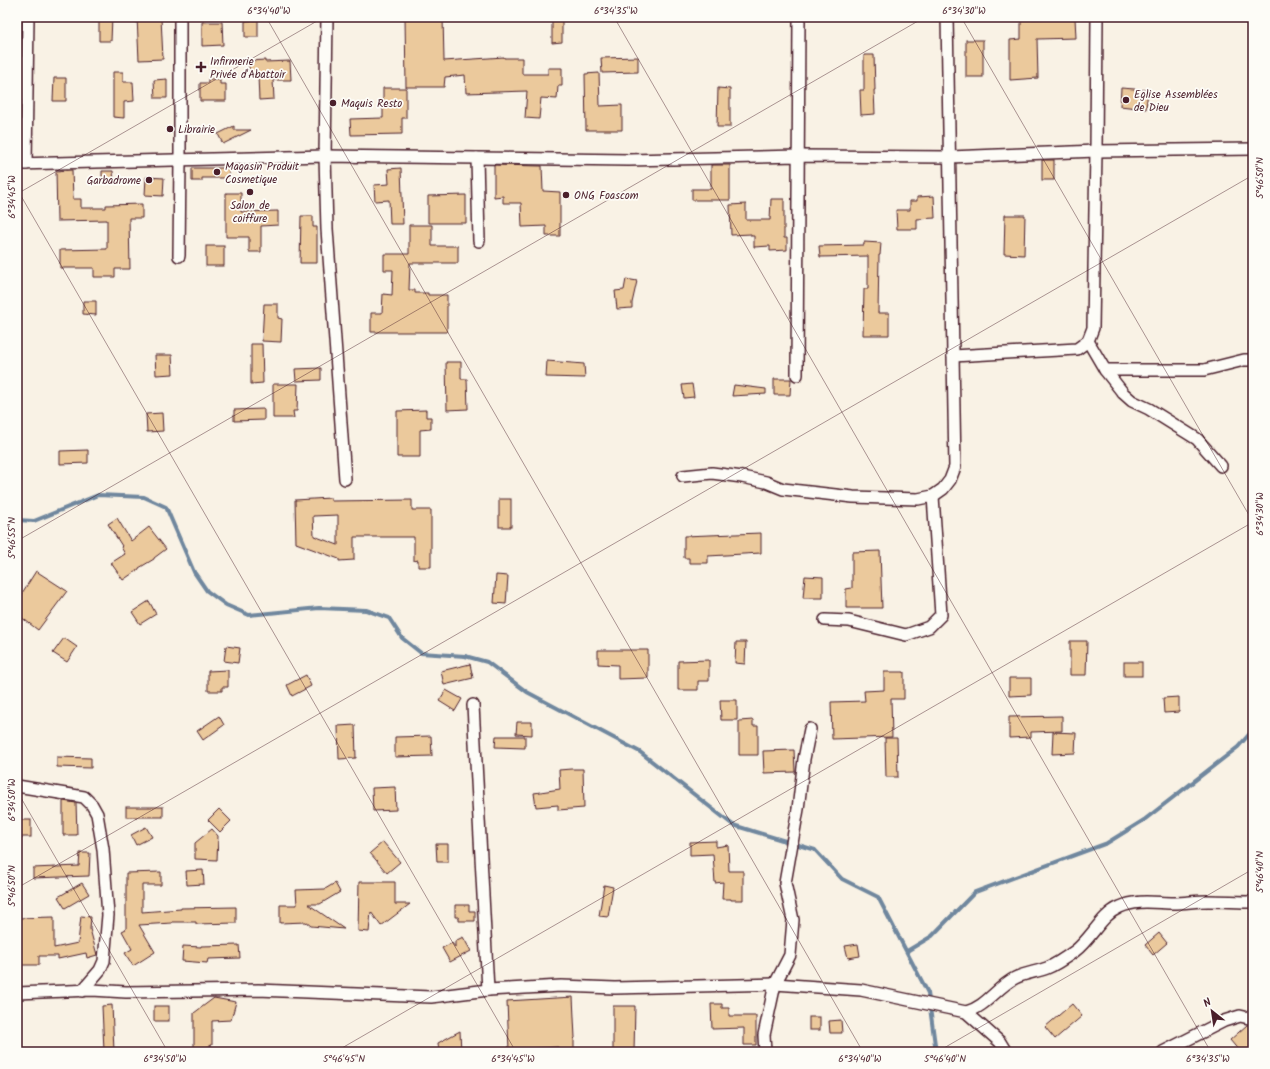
<svg xmlns="http://www.w3.org/2000/svg" width="1270" height="1069" viewBox="0 0 1270 1069" font-family="Kalam,sans-serif">
	<style>
		.lines { fill: none; stroke-linecap: round; stroke-linejoin: round }
		.stream { stroke: #6f879e; stroke-width: 4 }
		.building { fill: #ebc99c; stroke: #4a1f2b; fill-rule: evenodd }
		.minor-casing { stroke: #4a1f2b; stroke-width: 14 }
		.minor { stroke: #fdfcf7; stroke-width: 11 }
		.ticks { fill: none; stroke: #4a1f2b; stroke-width: 1; stroke-opacity: 0.45 }
		.poi-dot { fill: #4a1f2b; stroke: #fdfcf7; stroke-width: 1.5 }
		.labels { text-anchor: middle; stroke-width: 3.5; stroke-linejoin: round; paint-order: stroke }
		.poi-label { font-size: 11px; fill: #4a1f2b; stroke: #fdfcf7; text-anchor: start }
		.neatline { fill: none; stroke: #4a1f2b; stroke-width: 1.5 }
		.ticks-label { font-size: 10px; text-anchor: middle; fill: #4a1f2b }
	</style>
	<rect width="100%" height="100%" fill="#f9f2e5"/>
	<filter id="ink" filterUnits="userSpaceOnUse"><feTurbulence type="fractalNoise" baseFrequency=".025" numOctaves="2"/><feDisplacementMap in="SourceGraphic" scale="8" xChannelSelector="R" yChannelSelector="G"/><feConvolveMatrix kernelMatrix="1 2 1 2 8 2 1 2 1" color-interpolation-filters="sRGB"/></filter>
	<g filter="url(#ink)">
		<g class="lines">
			<g class="stream">
				<path d="M17,520L34,521L98,495L144,497L166,507L194,572L207,591L226,605L249,615L319,608L366,610L389,618L402,638L421,653L465,656L487,662L527,692L640,752L733,825L815,850L842,879L878,897L928,993L936,1052"/>
				<path d="M907,951L932,936L975,892L1107,843L1144,820L1238,747L1253,730"/>
			</g>
		</g>
		<g class="building">
			<path d="M99,17H112L111,41H99Z"/>
			<path d="M137,17L161,18L163,59L139,60Z"/>
			<path d="M405,17H443L444,61L504,57V58H522V74H548V68H562V86H558L557,99L541,98L539,119L525,118L527,91L466,93L465,75L445,77L444,87H406Z"/>
			<path d="M1075,18L1076,38L1037,39L1038,78L1010,80V40L1021,39V19Z"/>
			<path d="M552,19H562V42L552,43Z"/>
			<path d="M258,20V37H245V21Z"/>
			<path d="M202,22H222L223,45L202,46Z"/>
			<rect x="966" y="40" width="17" height="37"/>
			<path d="M864,55H874L875,90H874L875,114L861,115L860,90H864Z"/>
			<path d="M638,57V72L602,73L601,58Z"/>
			<path d="M265,60V62L290,61L291,80H273L274,99L259,100L258,76H249V61Z"/>
			<path d="M113,72H123V82H133L134,101L124,102V118L113,117Z"/>
			<path d="M599,73L600,106L622,105V130H586L585,74Z"/>
			<path d="M54,78H66V101H53Z"/>
			<path d="M167,79V98H155L154,80Z"/>
			<path d="M208,79H220V84H226V101H200V83H208Z"/>
			<path d="M383,88H406V118H402V134L351,135L350,119L383,118Z"/>
			<path d="M718,88L730,89V127H717Z"/>
			<path d="M1121,88L1148,90L1146,109L1120,106Z"/>
			<path d="M234,126V130H251L223,144L218,134Z"/>
			<rect x="1042" y="160" width="12" height="20"/>
			<path d="M494,165L542,166L543,191L560,192V236H546V226L522,227L521,203H503V196L494,197Z"/>
			<path d="M711,165H730V200H692V189H711Z"/>
			<path d="M192,168H229V178H202V181H192Z"/>
			<path d="M401,168L403,224H390L389,200L375,201L374,185L389,184L388,169Z"/>
			<path d="M72,170L73,199H81V208H106V205L142,204V218H129L130,269H115V277H94V268H60V250L107,249V220L57,221L56,171Z"/>
			<path d="M102,171H113L114,183H102Z"/>
			<path d="M146,177L164,178L163,196L145,195Z"/>
			<path d="M226,193H241V212L278,211V225L261,226V252H249V237H226Z"/>
			<path d="M466,195V223H428V196Z"/>
			<path d="M934,196L935,218L917,219V229H897L896,210H910V201H917V197Z"/>
			<path d="M771,199H784V238H787V250L770,251V246L754,247V236H751V234L731,235L730,205L746,204V220H770Z"/>
			<path d="M1005,215H1025L1024,255L1004,254Z"/>
			<path d="M301,216H313V227H317V263H300Z"/>
			<path d="M409,225H432V246H458V263H410L409,290H415V293H428V295H447V332H371V313H382L383,294L392,295L393,270H384V254H409Z"/>
			<path d="M864,242L881,243L880,255H879L878,313H889V335H863L864,289H868V256L820,257L819,246L864,245Z"/>
			<rect x="206" y="246" width="18" height="20"/>
			<path d="M626,279L637,281L632,303V308L617,309L615,291L624,290Z"/>
			<path d="M83,301H96V315L83,314Z"/>
			<path d="M264,304H278V318L282,319L281,342L262,341Z"/>
			<path d="M251,344H262L263,383L251,384Z"/>
			<path d="M155,355H172L173,374L156,375Z"/>
			<path d="M547,361L584,364L585,378L546,377Z"/>
			<path d="M446,362H461V379H467L468,409L447,410Z"/>
			<path d="M321,368V380L296,381L295,369Z"/>
			<path d="M774,379H791L790,395H774Z"/>
			<path d="M273,384H298L297,411H293L294,418H273Z"/>
			<path d="M692,384L694,397L684,398L682,385Z"/>
			<path d="M734,385L766,389V394L732,396Z"/>
			<path d="M264,409V420L234,421V410Z"/>
			<path d="M426,410V417H431V429L420,430V457H397V411Z"/>
			<path d="M162,413L163,431L147,432L146,414Z"/>
			<path d="M88,450V463L60,464V451Z"/>
			<path d="M331,498V501L412,500V510H431V567H418V560L414,561V537H354V560L339,561V559L296,543L295,500ZM338,515V545L314,536L313,516Z"/>
			<rect x="499" y="499" width="12" height="28"/>
			<path d="M117,518L131,541L149,527L166,549L154,558V559L139,568V569L123,580L111,563L125,554L121,547L122,546L108,524Z"/>
			<path d="M761,533V553L708,556V563H689V558H684V536Z"/>
			<path d="M880,551L882,608H846V589L852,588V552Z"/>
			<path d="M36,571L67,591L38,630L17,614V601Z"/>
			<path d="M496,575L508,576L506,604L494,603Z"/>
			<path d="M805,576L823,577V598H803Z"/>
			<path d="M149,601L156,614L140,624L132,612Z"/>
			<path d="M64,638L77,647L67,662L53,653Z"/>
			<path d="M1070,641H1087L1086,675H1070Z"/>
			<path d="M736,642H746L745,664L735,663Z"/>
			<path d="M226,646L240,648L238,663L224,661Z"/>
			<path d="M598,650H648V678L618,679V665L598,664Z"/>
			<path d="M709,660V681H698V690H678V661Z"/>
			<rect x="1124" y="662" width="18" height="14"/>
			<path d="M470,664L473,678L444,685L441,671Z"/>
			<path d="M228,670V687H222V691H208V671Z"/>
			<path d="M884,672H904V699H891L892,737L832,739L831,702L865,701L864,691L884,690Z"/>
			<path d="M306,675L311,686L292,696L287,685Z"/>
			<path d="M1009,678H1031V695L1009,696Z"/>
			<path d="M446,690L462,699L455,711L439,701Z"/>
			<path d="M1179,697V712L1164,713L1163,698Z"/>
			<path d="M720,700H737V720H721Z"/>
			<path d="M219,716L224,725L203,740L197,731Z"/>
			<path d="M1062,716V731L1031,732V737L1009,738V717Z"/>
			<path d="M753,720V726H758V755H739V721Z"/>
			<path d="M517,722H532V735L516,734Z"/>
			<path d="M355,725L356,758L339,759L338,726Z"/>
			<path d="M1053,732L1076,733L1075,753L1052,754Z"/>
			<path d="M431,736L432,756L395,757V737Z"/>
			<path d="M496,736H525V748L495,747Z"/>
			<path d="M885,738H897L898,777H886Z"/>
			<path d="M794,750L795,772L764,773L763,751Z"/>
			<path d="M57,757L91,758V768L57,767Z"/>
			<path d="M571,769H583L584,808L558,810V805L536,807L534,793L560,789L559,770Z"/>
			<path d="M395,787L396,810L373,811L372,788Z"/>
			<path d="M63,801L76,803L77,835H63Z"/>
			<rect x="126" y="807" width="37" height="10"/>
			<path d="M219,809L231,821L220,832L208,820Z"/>
			<rect x="17" y="820" width="14" height="17"/>
			<path d="M146,827L152,837L136,845L131,835Z"/>
			<path d="M212,829L218,836L217,860L195,859V843Z"/>
			<path d="M716,841V847L728,845L729,871H743V900H731V899H722L723,882L715,883L713,854L690,855V842Z"/>
			<path d="M383,842L400,862L387,873L370,853Z"/>
			<path d="M436,844H448V862H437Z"/>
			<path d="M80,853H90L89,876L33,878V868L79,866Z"/>
			<path d="M203,870L204,884L187,885L186,871Z"/>
			<path d="M161,872V885H142V912L181,909V908L236,907V923L196,924V922H172V923L139,925L155,952L133,966L125,953L132,949L122,931L126,929V873Z"/>
			<path d="M359,882H395V904H410L381,926L371,912L369,932L358,931Z"/>
			<path d="M82,883L89,894L65,908L58,897Z"/>
			<path d="M335,883L340,892L320,904H308L344,929L311,926L306,922L280,923V905H297L296,890L325,889Z"/>
			<path d="M604,885L613,887L608,917L599,916Z"/>
			<path d="M455,905H469V911H475V921H459V917H455Z"/>
			<path d="M81,916L91,917L90,929L97,955L87,958L86,953L58,959V956H39V965H18L17,918L54,917V948L78,943Z"/>
			<path d="M1159,933L1167,943L1153,955L1145,945Z"/>
			<path d="M463,937L471,951L450,962L442,948L452,943L455,947V941Z"/>
			<path d="M858,944L860,956L848,958L845,946Z"/>
			<path d="M239,945L240,958L208,959L207,963L182,961L183,946L201,947V946Z"/>
			<path d="M573,997L575,1038L574,1039V1052H558V1047L509,1050L507,1001Z"/>
			<path d="M214,998L236,1002L231,1020L212,1021V1045L196,1052H194V1013Z"/>
			<path d="M711,1004H722V1008H729V1016H756V1045H744V1028L712,1029Z"/>
			<path d="M1072,1004L1082,1016L1055,1039L1045,1027Z"/>
			<path d="M112,1005L114,1051H104L102,1006Z"/>
			<rect x="154" y="1006" width="15" height="15"/>
			<path d="M613,1006H635L634,1052H613Z"/>
			<rect x="809" y="1017" width="11" height="13"/>
			<path d="M841,1020L842,1033H830L829,1021Z"/>
			<path d="M1247,1025H1249L1253,1029V1052H1240L1230,1040Z"/>
			<path d="M460,1031L461,1052H439L438,1043Z"/>
		</g>
		<g class="lines">
			<defs>
				<g id="minor">
					<path d="M327,17L325,156L327,229L345,479"/>
					<path d="M477,158L479,241"/>
					<path d="M17,164L325,156L629,160L797,156L950,157L1096,151L1253,149"/>
					<path d="M26,164L28,17"/>
					<path d="M179,256L180,160V17"/>
					<path d="M1088,341L1105,370L1123,393L1132,401L1149,409L1197,439L1221,466"/>
					<path d="M953,356L1077,349L1088,341L1093,328L1096,151L1097,17"/>
					<path d="M1105,370H1204L1244,360H1253"/>
					<path d="M797,375L799,17"/>
					<path d="M683,476L712,473L742,477L766,482L783,489L853,497L918,499L933,496L943,489L950,480L955,467L947,17"/>
					<path d="M825,620L849,621L906,635L929,627L941,615L933,496"/>
					<path d="M473,705L488,990"/>
					<path d="M17,786L84,797L92,805L97,814L103,849L108,915L104,961L100,970L82,991"/>
					<path d="M17,993L92,990L126,992L258,990L431,997L488,990L561,986L615,988L775,984L861,990L966,1012L1000,1042L1006,1052"/>
					<path d="M966,1012C986,1007 997,987 1015,978C1025,973 1036,972 1047,968C1055,965 1068,956 1075,951C1092,938 1101,915 1120,907C1137,899 1156,903 1174,903C1185,903 1196,901 1208,901C1223,901 1238,902 1253,902"/>
					<path d="M765,1052L764,1035L775,984L790,955L793,920L785,883L798,809L804,759L810,729"/>
					<path d="M1163,1052L1224,1021L1240,1016L1253,1019"/>
				</g>
			</defs>
			<use href="#minor" class="minor-casing"/>
			<use href="#minor" class="minor"/>
		</g>
	</g>
	<path class="ticks" d="M266,17L863,1052M614,17L1211,1052M961,17L1253,522M17,189L516,1052M17,194L324,17M17,541L925,17M17,791L168,1052M17,888L1253,175M335,1052L1253,522M937,1052L1253,869"/>
	<g class="poi-dot">
		<path d="M199 61h4v4h4v4h-4v4h-4v-4h-4v-4h4z"/>
		<circle cx="1126" cy="100" r="4"/>
		<circle cx="333" cy="103" r="4"/>
		<circle cx="170" cy="129" r="4"/>
		<circle cx="217" cy="172" r="4"/>
		<circle cx="149" cy="180" r="4"/>
		<circle cx="250" cy="192" r="4"/>
		<circle cx="566" cy="195" r="4"/>
	</g>
	<g class="labels">
		<g class="poi-label">
			<text x="210" y="65">Infirmerie<tspan x="210" dy="13">Privée d'Abattoir</tspan></text>
			<text x="1134" y="98">Eglise Assemblées<tspan x="1134" dy="13">de Dieu</tspan></text>
			<text x="341" y="107">Maquis Resto</text>
			<text x="178" y="133">Librairie</text>
			<text x="225" y="170">Magasin Produit<tspan x="225" dy="13">Cosmetique</tspan></text>
			<text x="141" y="184" text-anchor="end">Garbadrome</text>
			<text x="574" y="199">ONG Foascom</text>
			<text x="250" y="209" text-anchor="middle">Salon de<tspan x="250" dy="13">coiffure</tspan></text>
		</g>
	</g>
	<rect width="1270" height="1069" fill="none" stroke="#fdfcf7" stroke-width="44"/>
	<g transform="translate(1212 1011) rotate(330)" stroke="#fdfcf7" stroke-width="3" paint-order="stroke">
	<path d="M0-3L7 15L0 10L-7 15Z" fill="#4a1f2b"/>
	<text y="-6" font-size="11" font-weight="bold" text-anchor="middle" fill="#4a1f2b">N</text>
	</g>
	<rect x="22" y="22" width="1226" height="1025" class="neatline"/>
	<g class="ticks-label">
		<text x="269" y="14">6°34'40"W</text>
		<text x="616" y="14">6°34'35"W</text>
		<text x="964" y="14">6°34'30"W</text>
		<text transform="translate(1259 178) rotate(-90)" y="4">5°46'50"N</text>
		<text transform="translate(11 197) rotate(-90)" y="4">6°34'45"W</text>
		<text transform="translate(1259 514) rotate(-90)" y="4">6°34'30"W</text>
		<text transform="translate(11 538) rotate(-90)" y="4">5°46'55"N</text>
		<text transform="translate(11 800) rotate(-90)" y="4">6°34'50"W</text>
		<text transform="translate(1259 872) rotate(-90)" y="4">5°46'40"N</text>
		<text transform="translate(11 886) rotate(-90)" y="4">5°46'50"N</text>
		<text x="165" y="1062">6°34'50"W</text>
		<text x="344" y="1062">5°46'45"N</text>
		<text x="513" y="1062">6°34'45"W</text>
		<text x="860" y="1062">6°34'40"W</text>
		<text x="945" y="1062">5°46'40"N</text>
		<text x="1208" y="1062">6°34'35"W</text>
	</g>
</svg>
